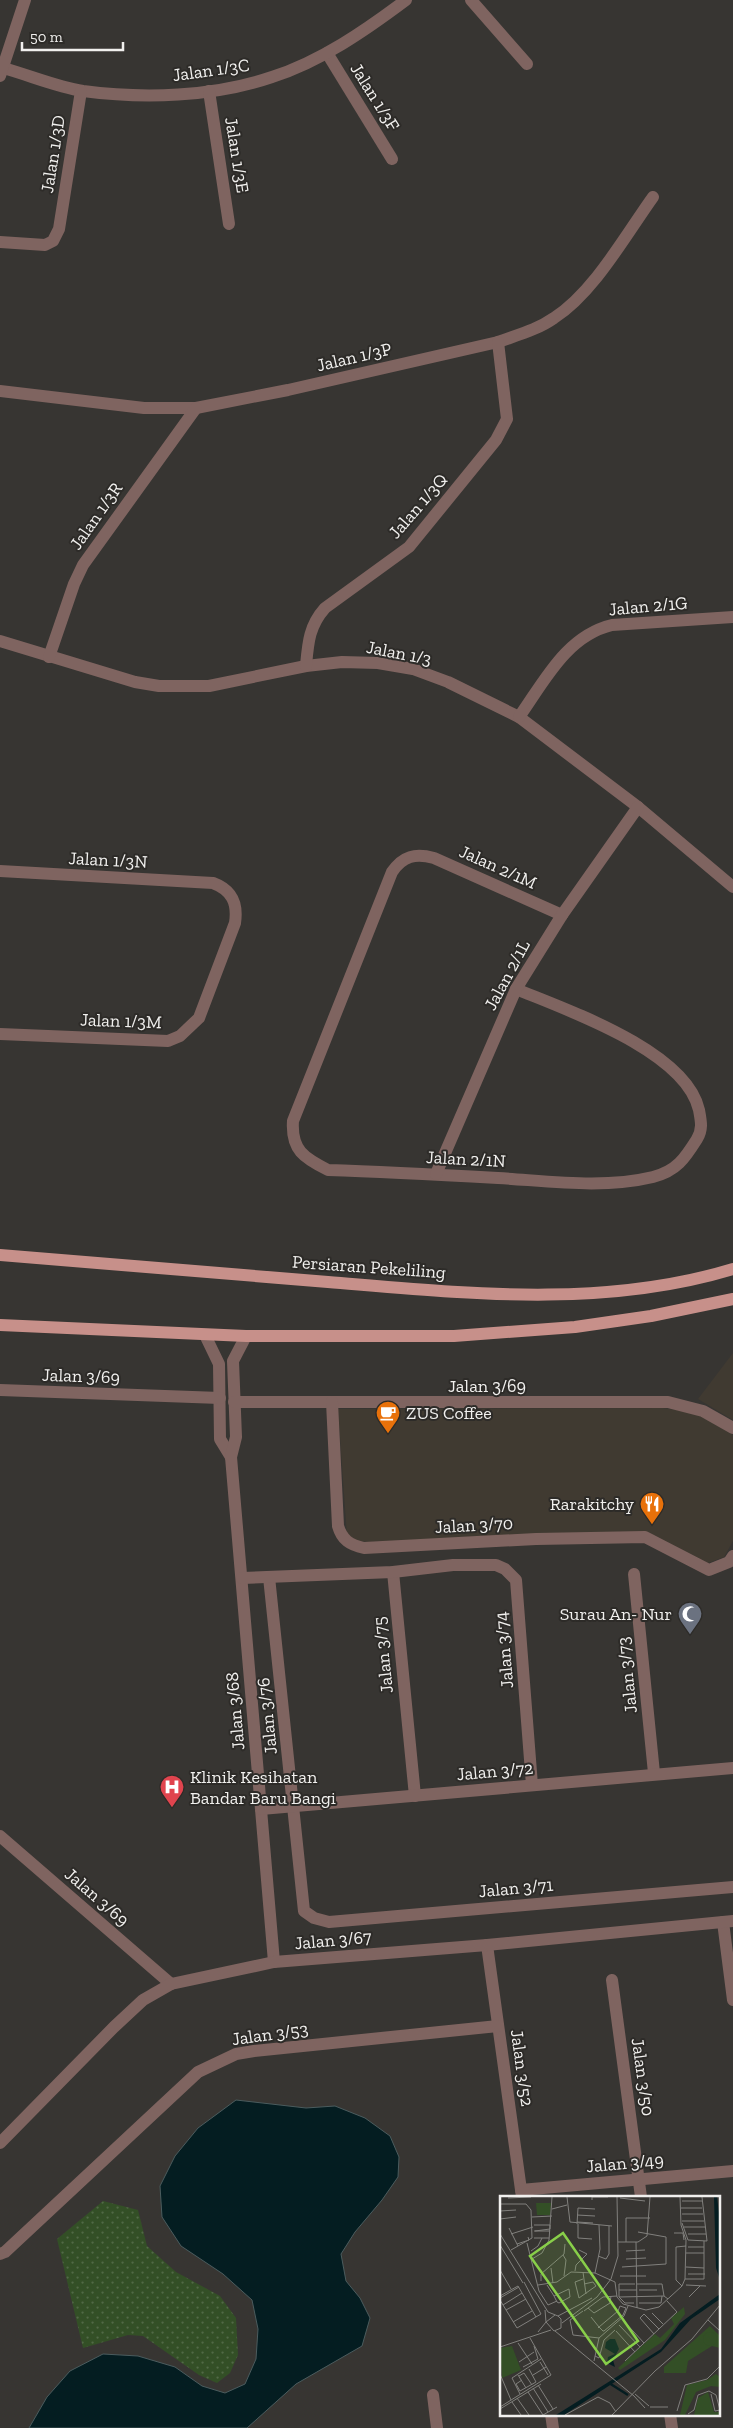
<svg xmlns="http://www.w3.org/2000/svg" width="733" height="2428" viewBox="0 0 733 2428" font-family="'Zilla Slab',serif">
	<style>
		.built { fill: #403a31 }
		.green { fill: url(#green-dots) }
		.water { fill: #041d21; stroke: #4b5c5e }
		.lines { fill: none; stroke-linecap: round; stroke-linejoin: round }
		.minor { stroke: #7f6460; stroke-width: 12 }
		.major { stroke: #c7908a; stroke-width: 12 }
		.labels { text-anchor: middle; stroke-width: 4; stroke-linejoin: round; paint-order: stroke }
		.street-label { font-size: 18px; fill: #f1f0ee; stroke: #2d2b28 }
		.poi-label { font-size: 18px; fill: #f1f0ee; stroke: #2d2b28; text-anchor: start }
		.inset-river { fill: none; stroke: #041d21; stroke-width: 2.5 }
		.inset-road { fill: none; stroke: #81807d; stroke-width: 1 }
		.view { fill: #88cf49; fill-opacity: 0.15; stroke: #88cf49; stroke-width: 2.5 }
		.inset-edge { fill: none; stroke: #f1f0ee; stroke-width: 2.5 }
	</style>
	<defs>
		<pattern id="green-dots" width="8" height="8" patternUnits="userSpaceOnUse" patternTransform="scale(1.25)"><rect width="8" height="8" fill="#334f26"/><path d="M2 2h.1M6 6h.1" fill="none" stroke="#516946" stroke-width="1.8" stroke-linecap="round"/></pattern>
	</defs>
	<rect width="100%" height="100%" fill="#373532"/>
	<g class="built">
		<path d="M733,1353V1420L698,1399Z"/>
		<path d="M663,1408L686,1411L703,1417L733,1435V1541L724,1557L708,1563L648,1532L368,1542L353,1540L347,1536L338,1409Z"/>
	</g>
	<path class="green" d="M103,2201L138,2210L147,2246L176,2272L220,2296L236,2318L238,2355L230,2373L217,2383L199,2375L143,2336L128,2335L83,2348L57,2239Z"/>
	<path class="water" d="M236,2100L306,2108L335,2106L365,2118L390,2136L399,2157L398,2177L382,2200L355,2232L341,2254L346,2281L360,2298L370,2318L362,2346L296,2384L247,2428H29L47,2397L70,2371L103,2354L138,2356L175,2367L202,2386L225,2393L245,2384L256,2359L258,2329L252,2300L223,2274L181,2246L162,2217L160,2186L175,2156L198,2128Z"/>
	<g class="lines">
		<g class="minor">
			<path d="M471,0L527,64"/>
			<path d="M327,53L392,159"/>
			<path d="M3,68C29,75 57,87 83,91C144,99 213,97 272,77C320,62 366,30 406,0"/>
			<path d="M0,76L25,0"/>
			<path d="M209,91L229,224"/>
			<path d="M0,242L45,245L53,241L59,229L81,91"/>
			<path d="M0,391L144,408H196L288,390L498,342C517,335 537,330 554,318C594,292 625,236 653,197"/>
			<path d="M0,641L135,682L159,686H209L306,666L342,662L378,663L413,669L448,682L519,717L638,807L733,887"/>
			<path d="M49,657L74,584L83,565L196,408"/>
			<path d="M306,666C308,643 309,626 325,608L409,547L496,440L507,419L498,342"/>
			<path d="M519,717C544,682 566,636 612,625L733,617"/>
			<path d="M0,871L213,883C232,890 238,903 235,923L199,1018L180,1036L168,1041L0,1034"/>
			<path d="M516,989C567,1010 686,1051 699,1110C701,1121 703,1129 697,1139C685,1158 677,1171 653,1177C603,1189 549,1181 498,1178C442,1175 385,1172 328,1170C304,1158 291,1150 293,1121L392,872C403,856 415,853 434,858L562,915"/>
			<path d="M436,1174L516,989L562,915L638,807"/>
			<path d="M205,1335L219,1364L220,1439L231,1457"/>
			<path d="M246,1336L233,1361L236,1437L231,1457L274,1962"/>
			<path d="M0,1390L220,1398"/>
			<path d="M234,1402H668L703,1411L733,1428"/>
			<path d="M332,1402L338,1526C342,1540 350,1545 364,1548L536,1539L645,1537L709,1570L729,1562L733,1556"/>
			<path d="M393,1572L415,1796"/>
			<path d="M634,1574L654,1773"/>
			<path d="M269,1577L304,1911L314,1918L329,1922L733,1887"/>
			<path d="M242,1578L393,1572L453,1565H496L505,1569L516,1580L532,1785"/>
			<path d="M261,1809L733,1768"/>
			<path d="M0,1836L171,1984"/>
			<path d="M723,1922L733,2000"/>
			<path d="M487,1945L522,2197"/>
			<path d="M612,1980L641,2197"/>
			<path d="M0,2143L114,2027L143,2000L171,1984L274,1962L487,1945L733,1921"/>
			<path d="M521,2190L733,2171"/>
			<path d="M0,2254L5,2252L198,2072L236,2054L254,2051L498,2026"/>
			<path d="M433,2395L437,2428"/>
			<path d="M551,2414L553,2428"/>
			<path d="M670,2414L672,2428"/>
		</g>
		<g class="major">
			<path d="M0,1255C109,1264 218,1273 328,1282C462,1293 602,1309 733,1269"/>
			<path d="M0,1325L246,1336H454L575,1327L651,1316L733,1299"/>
		</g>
	</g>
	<defs>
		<symbol id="cafe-pin" viewBox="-11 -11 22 30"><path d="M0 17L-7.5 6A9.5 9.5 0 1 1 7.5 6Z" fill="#e8710a" stroke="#2d2b28"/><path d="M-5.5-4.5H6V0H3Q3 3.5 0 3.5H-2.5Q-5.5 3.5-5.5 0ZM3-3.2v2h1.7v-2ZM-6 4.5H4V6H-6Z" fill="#fff"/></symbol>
		<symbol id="restaurant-pin" viewBox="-11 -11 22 30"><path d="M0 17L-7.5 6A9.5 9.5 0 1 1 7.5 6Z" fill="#e8710a" stroke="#2d2b28"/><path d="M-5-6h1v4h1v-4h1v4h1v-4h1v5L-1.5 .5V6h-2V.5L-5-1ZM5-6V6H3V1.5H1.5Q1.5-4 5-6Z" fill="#fff"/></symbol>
		<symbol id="mosque-pin" viewBox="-11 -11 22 30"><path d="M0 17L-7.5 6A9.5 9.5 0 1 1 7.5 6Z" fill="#6b7280" stroke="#2d2b28"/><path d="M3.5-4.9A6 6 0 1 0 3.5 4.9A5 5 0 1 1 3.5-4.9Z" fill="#fff"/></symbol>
		<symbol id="hospital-pin" viewBox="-11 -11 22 30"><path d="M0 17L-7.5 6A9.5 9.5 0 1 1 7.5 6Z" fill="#e0444e" stroke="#2d2b28"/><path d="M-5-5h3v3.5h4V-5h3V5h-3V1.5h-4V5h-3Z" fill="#fff"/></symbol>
	</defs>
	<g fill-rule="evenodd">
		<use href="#cafe-pin" x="374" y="1399" width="28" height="38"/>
		<use href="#restaurant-pin" x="638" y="1490" width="28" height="38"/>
		<use href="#mosque-pin" x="676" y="1600" width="28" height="38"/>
		<use href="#hospital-pin" x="158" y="1773" width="28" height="38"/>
	</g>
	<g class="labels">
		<g class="street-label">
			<text transform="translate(211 70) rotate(-8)" y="6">Jalan 1/3C</text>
			<text transform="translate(375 97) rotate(58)" y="6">Jalan 1/3F</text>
			<text transform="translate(53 154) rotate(-81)" y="6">Jalan 1/3D</text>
			<text transform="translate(237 155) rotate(81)" y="6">Jalan 1/3E</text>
			<text transform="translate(354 357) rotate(-13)" y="6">Jalan 1/3P</text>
			<text transform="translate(418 506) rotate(-49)" y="6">Jalan 1/3Q</text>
			<text transform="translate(96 516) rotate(-55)" y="6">Jalan 1/3R</text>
			<text transform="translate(648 606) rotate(-5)" y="6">Jalan 2/1G</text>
			<text transform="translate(399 653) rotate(11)" y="6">Jalan 1/3</text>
			<text transform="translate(108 860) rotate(3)" y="6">Jalan 1/3N</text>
			<text transform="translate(498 867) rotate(24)" y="6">Jalan 2/1M</text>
			<text transform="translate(507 975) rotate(-62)" y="6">Jalan 2/1L</text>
			<text transform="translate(121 1021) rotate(2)" y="6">Jalan 1/3M</text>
			<text transform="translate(466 1159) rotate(3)" y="6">Jalan 2/1N</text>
			<text transform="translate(369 1267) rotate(4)" y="6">Persiaran Pekeliling</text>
			<text transform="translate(81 1376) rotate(2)" y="6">Jalan 3/69</text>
			<text x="487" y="1392">Jalan 3/69</text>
			<text transform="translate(474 1525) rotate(-3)" y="6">Jalan 3/70</text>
			<text transform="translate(504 1650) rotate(-95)" y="6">Jalan 3/74</text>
			<text transform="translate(383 1655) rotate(-96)" y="6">Jalan 3/75</text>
			<text transform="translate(627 1675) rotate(-96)" y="6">Jalan 3/73</text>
			<text transform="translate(235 1711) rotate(-95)" y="6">Jalan 3/68</text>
			<text transform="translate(267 1716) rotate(-96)" y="6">Jalan 3/76</text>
			<text transform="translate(495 1771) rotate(-5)" y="6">Jalan 3/72</text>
			<text transform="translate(516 1888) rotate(-5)" y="6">Jalan 3/71</text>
			<text transform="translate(97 1897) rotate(41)" y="6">Jalan 3/69</text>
			<text transform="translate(333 1940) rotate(-5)" y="6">Jalan 3/67</text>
			<text transform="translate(270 2034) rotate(-8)" y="6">Jalan 3/53</text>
			<text transform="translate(522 2068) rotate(82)" y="6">Jalan 3/52</text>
			<text transform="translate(643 2077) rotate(82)" y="6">Jalan 3/50</text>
			<text transform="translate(625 2163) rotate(-5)" y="6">Jalan 3/49</text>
		</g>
		<g class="poi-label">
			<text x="406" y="1419">ZUS Coffee</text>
			<text x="634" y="1510" text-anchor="end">Rarakitchy</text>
			<text x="672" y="1620" text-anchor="end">Surau An- Nur</text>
			<text x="190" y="1783">Klinik Kesihatan<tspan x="190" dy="21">Bandar Baru Bangi</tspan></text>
		</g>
	</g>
	<g transform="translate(500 2196)">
		<rect width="220" height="220" fill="#373532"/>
		<path d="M210,130L220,140V152L212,150L188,165L186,177H164V171Z" fill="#334f26"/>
		<path d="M184,111L185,118L165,144L120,174L118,172L155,138L160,142L174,128L171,122ZM216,178L220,181V191L211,190L196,196L185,219H180L187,189L207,184ZM208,196L214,216H220V219H194L198,202Z" fill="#334f26"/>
		<path d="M36,7H51L50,19H37ZM203 143a7 7 0 1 1 14 0a7 7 0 1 1-14 0ZM12,150L21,174L2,182L0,152Z" fill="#334f26"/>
		<path d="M214,1H217L220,25V84L216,72ZM220,98V103L191,123L161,156L64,219H56L161,153L180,127ZM110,143H115L119,153L113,164L115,171L107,167L108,161L115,158L105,152L106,146Z" fill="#041d21"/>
		<path class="inset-river" d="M109,187L128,199"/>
		<path class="inset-road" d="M67,1L70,26L112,30M8,2L31,1M120,2L145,5M92,4V1H108M182,5H202M0,8H26L31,14L32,42L11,54M181,12H202M52,13L67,9M0,15L16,14M182,18H203M77,19L95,20M32,21L52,20M0,23L16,21M182,25H204M77,26L93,27M182,27L188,44L207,45L202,1M77,28L78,12L95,13M78,28V42L92,43M34,29H50V33L35,35M184,31H205M9,32L18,50M34,35H50M174,37H183L184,44M0,38L48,116L58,120L61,123V132L54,135L46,126L55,119M11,38L33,31M188,38H206M34,42H49M118,46H138L147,40L150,1M126,46V22H150M136,46L137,112M27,47L39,95L48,109L57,105M17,48L29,44L28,41M0,49L23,87M188,51H204M31,55L38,50L42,42M126,55L145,54M186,57H204M63,59L66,64L64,80M98,60L106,63L109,58V30M32,63L42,57L49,44L52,1M126,63L146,62M122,71L166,68V41L138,36M186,71L204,72M51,72L53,87M0,74L11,93M75,75L76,69L87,58L79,54M83,76L86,98M95,77L100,53L99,29M188,78H205M120,80H146M83,83L75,86L79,102L96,90L93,86L84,88M185,83H204V45M41,85V78L64,58L65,48M137,88H162L164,100M38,89L57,86L71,76L95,77L115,86L117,101L123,108L146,114L159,111L182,90L185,83L186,44L181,29L180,1M47,89L54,100L57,106L59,107L70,101L69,93L54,100M186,89L206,90M18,90L36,121M182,90L176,84V51L186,50M119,94H137M139,94H157M0,100L18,90M119,101L164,100L168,103M119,101V88H135M119,101L125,107H134M189,101L200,90M0,102L19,91M0,104L17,132L41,118L24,86M139,107H161L162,100M3,109L22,97M88,112L94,117L110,107L111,100M6,114L26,103M83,115L70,124L73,139L99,142M84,115L103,101L117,100M152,117L163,128M144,118L140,122L154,138M144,118L159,133M58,120L92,102M91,121L99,131L103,135H104L123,119L126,112L120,110L118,115L99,131L98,132M122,123L144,147M208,124L220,135M13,126L32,115M62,127L97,101L111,83L118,60L117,1M119,129L140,151M55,135L134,200M116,135L135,156M38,136L46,126L45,114M18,147L32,168M0,151L51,134M95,160L99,162L104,144L115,134M94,165L99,142L124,120L128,110M125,165L177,116L167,105M19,166L34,156M40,166L48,179M23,171L38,163L34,150M0,178L11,204M18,179L26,192M33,179L46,171M19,180L24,177L32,189M22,184L16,188L20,195L36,186L29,173M38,189L53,213M33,192L48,216M28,196L43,219L57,211M20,198L12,182L41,163M135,198L149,210M211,198L215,215L220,214M134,200L145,212M17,202L29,219M12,206L21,219M0,211L51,179L30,142M150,211H168M0,213L41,188M177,215L185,189L207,183L220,170M188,218L194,214L198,199L209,195L216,199L220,214M65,219L98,201L110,207L116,216M112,219L155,175L192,143L220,109"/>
		<path class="view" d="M63,37L138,145L106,168L30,60Z"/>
		<rect width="220" height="220" class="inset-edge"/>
	</g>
	<path d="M22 42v8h101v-8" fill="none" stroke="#f1f0ee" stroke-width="2.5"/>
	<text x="30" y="42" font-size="15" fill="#f1f0ee" stroke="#2d2b28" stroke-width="4" paint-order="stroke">50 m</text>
</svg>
